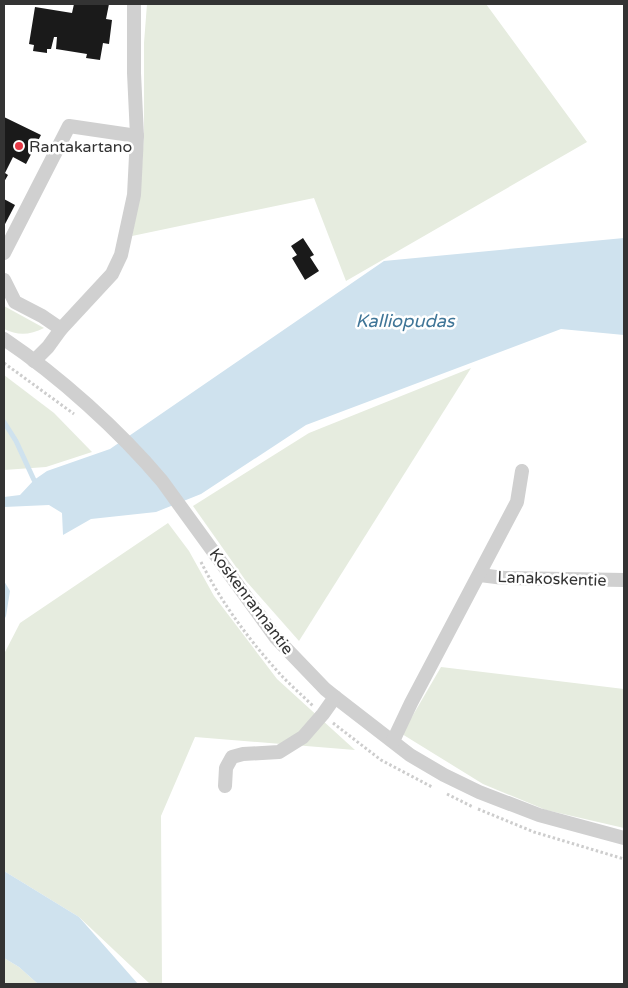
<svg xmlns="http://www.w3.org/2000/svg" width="628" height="988" viewBox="0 0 628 988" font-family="'Varela Round',sans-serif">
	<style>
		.green { fill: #e6ecdf }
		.water { fill: #cfe2ee }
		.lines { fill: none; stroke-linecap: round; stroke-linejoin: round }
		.stream { stroke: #cfe2ee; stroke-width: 5 }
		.building { fill: #1a1a1a }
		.path { stroke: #cdcdcd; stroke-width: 3; stroke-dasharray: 2.5 2.5; stroke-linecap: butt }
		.street { stroke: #d0d0d0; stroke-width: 14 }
		.poi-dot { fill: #e63946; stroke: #fff; stroke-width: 2 }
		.labels { text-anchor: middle; stroke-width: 5; stroke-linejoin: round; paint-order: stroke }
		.poi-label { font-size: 16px; fill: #333; stroke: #fff; text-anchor: start }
		.street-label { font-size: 16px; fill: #333; stroke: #fff }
		.water-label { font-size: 18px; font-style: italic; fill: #3f7597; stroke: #fff }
	</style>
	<rect width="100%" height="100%" fill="#fff"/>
	<g class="green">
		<path d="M147,4H486L587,142L346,281L314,198L132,236L140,194L144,135V43Z"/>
		<path d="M4,306L44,328C30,335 18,336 4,329Z"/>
		<path d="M471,368L299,641L246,581L193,506L309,433Z"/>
		<path d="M4,375L54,413L92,452L46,467L4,470Z"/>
		<path d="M168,523L189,551L214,596L277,679L355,750L195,737L161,816L162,984H150L79,917L4,871V654L20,623Z"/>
		<path d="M441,667L624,689V828L546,810L483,784L402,734Z"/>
		<path d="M4,958L19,967L38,984H4Z"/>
	</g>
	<g class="water">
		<path d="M624,238V335L561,329L306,425L201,494L156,512L91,519L63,535L62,513L49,505L4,507V497L20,495L34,480L47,471L110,449L384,261Z"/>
		<path d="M4,581L10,591L6,616L4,620Z"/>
		<path d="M4,871L79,917L138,984H38L19,967L4,958Z"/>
	</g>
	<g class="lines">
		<path class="stream" d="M4,422L16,441L34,480"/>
	</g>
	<g class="building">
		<path d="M74,4H109L106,19L112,20L109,44L103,43L100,60L86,58L87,54L56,49L57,37H54L51,49H47V53L33,51L34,45L29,44L35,7L72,13Z"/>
		<path d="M4,117L41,135L26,164L13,157L5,173L8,175L4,182Z"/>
		<path d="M4,199L15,205L4,226Z"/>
		<path d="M303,238L314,255L310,257L319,271L305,280L292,258L297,255L291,246Z"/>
	</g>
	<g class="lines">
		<g class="path">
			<path d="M4,363L74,414"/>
			<path d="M201,562C221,602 249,640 280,674C290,685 302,695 313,706"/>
			<path d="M333,723L381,760L432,787"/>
			<path d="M447,794L473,807"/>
			<path d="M478,809L534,832L624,859"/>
		</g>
		<g class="street">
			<path d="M4,253L69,126L137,136"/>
			<path d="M4,280L15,302L42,316L61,329"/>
			<path d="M4,339C59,376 119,430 162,481L276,638L325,689L335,697L410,755L444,775L479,792L539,815L624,838"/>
			<path d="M34,361L48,347L61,329L112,274L121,255L134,195L137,136L134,73V4"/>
			<path d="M480,575L504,578L624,580"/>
			<path d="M393,741L411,703L517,502L522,471"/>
			<path d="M225,786L226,768L232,757L243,754L279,752L303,737L323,714L335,697"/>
		</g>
	</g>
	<circle class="poi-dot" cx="19" cy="146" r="5"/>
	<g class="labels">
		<g class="poi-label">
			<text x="29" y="152">Rantakartano</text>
		</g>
		<g class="street-label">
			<text transform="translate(552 578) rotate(2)" y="6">Lanakoskentie</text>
			<text transform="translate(252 601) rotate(53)" y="6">Koskenrannantie</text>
		</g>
		<g class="water-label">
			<text x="405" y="327">Kalliopudas</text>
		</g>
	</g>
	<rect width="628" height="988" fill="none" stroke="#333333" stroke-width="10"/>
</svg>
